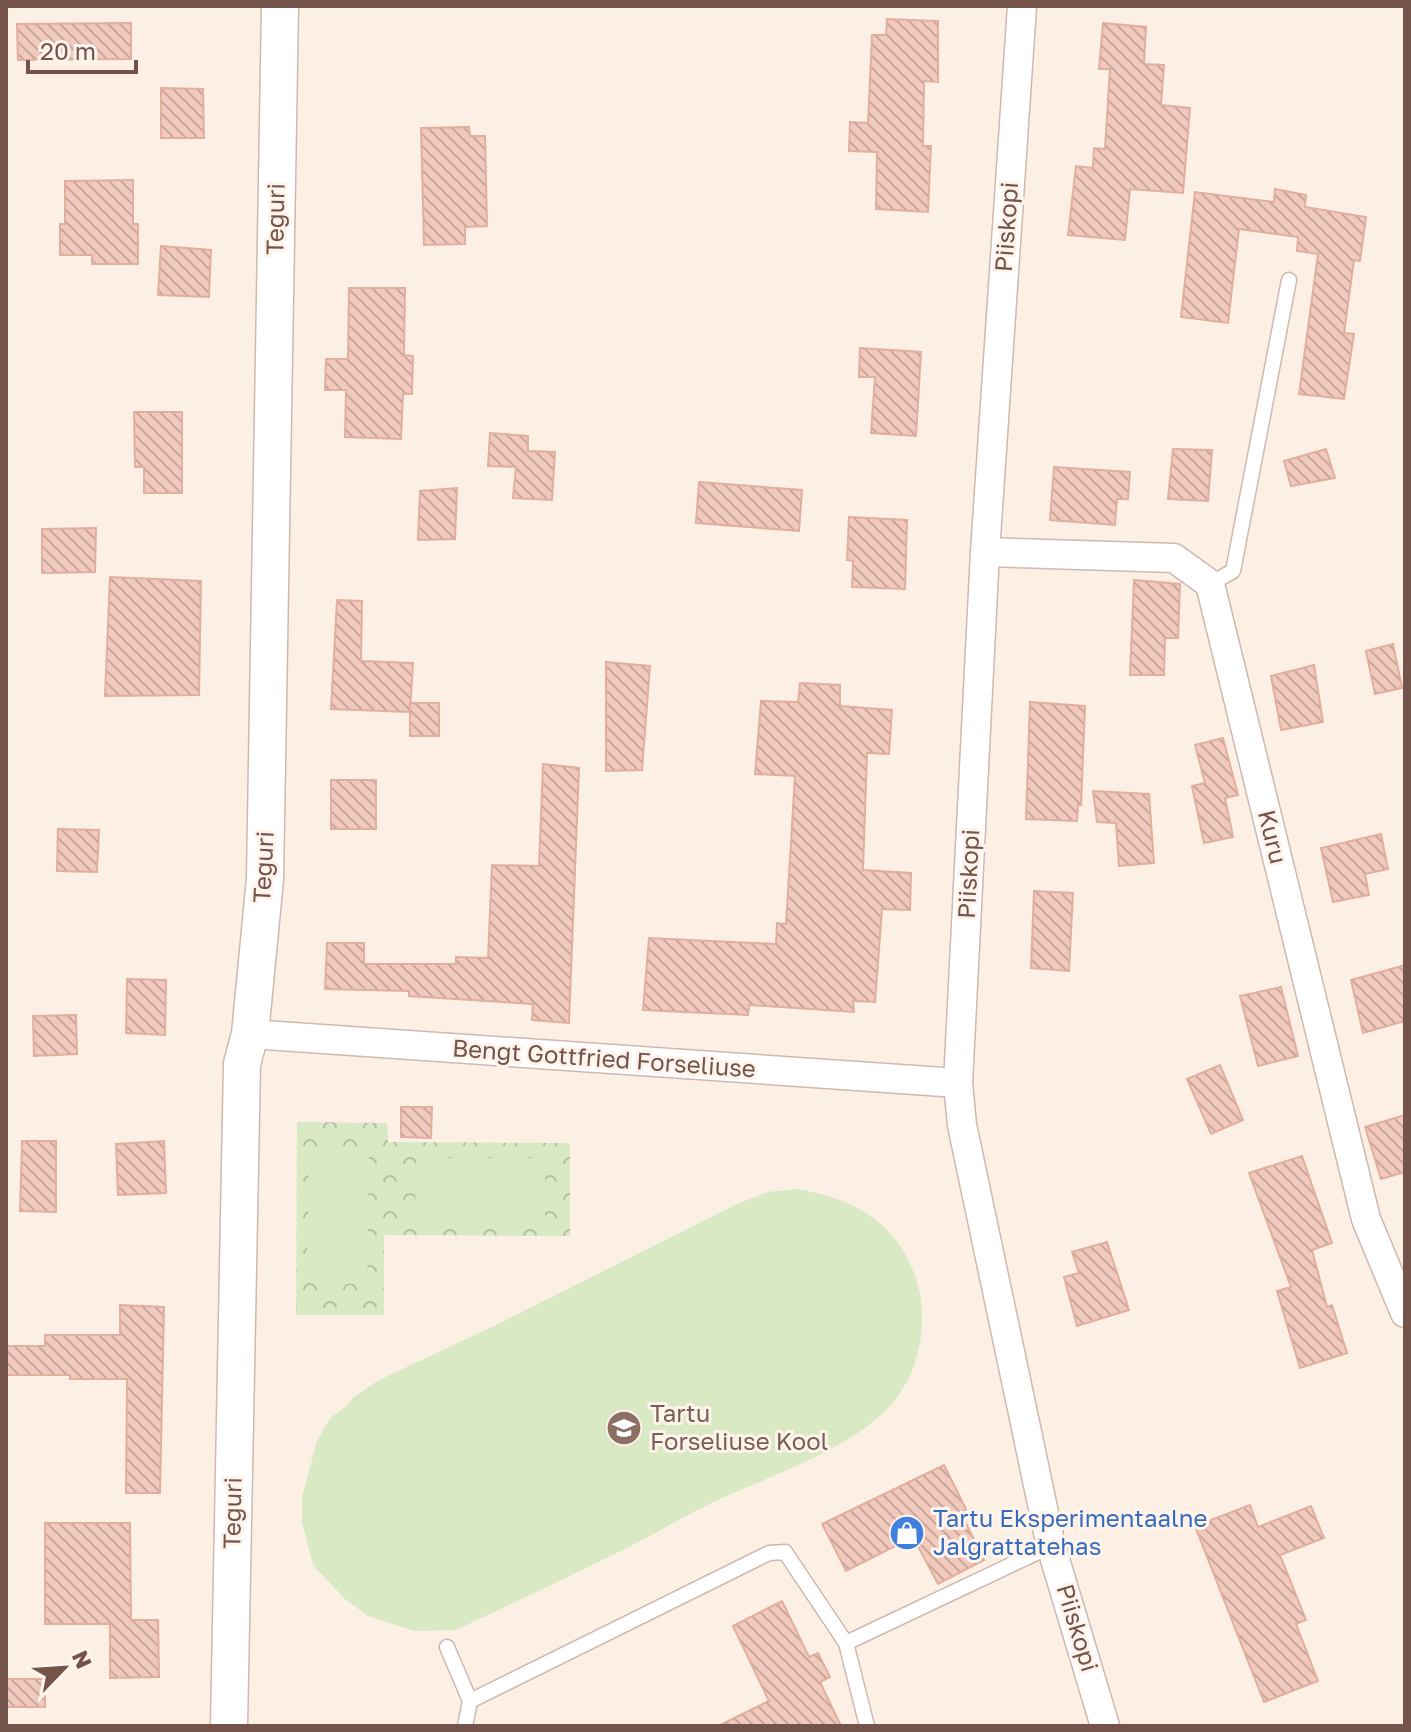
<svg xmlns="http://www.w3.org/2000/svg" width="1411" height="1732" viewBox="0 0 1411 1732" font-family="'Golos Text',sans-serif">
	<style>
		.park { fill: url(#park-crowns) }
		.garden { fill: #d9e9c4 }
		.building { fill: url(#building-back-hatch); stroke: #e3ae9e; stroke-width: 2 }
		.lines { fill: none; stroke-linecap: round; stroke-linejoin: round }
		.service-casing { stroke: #cfb8af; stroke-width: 17 }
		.minor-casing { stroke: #cfb8af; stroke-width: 31 }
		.tertiary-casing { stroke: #cfb8af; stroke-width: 39 }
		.service { stroke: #fff; stroke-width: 14 }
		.minor { stroke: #fff; stroke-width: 28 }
		.tertiary { stroke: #fff; stroke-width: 36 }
		.labels { text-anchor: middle; stroke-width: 6; stroke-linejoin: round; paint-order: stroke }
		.street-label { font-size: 24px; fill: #74534b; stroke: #fff4eb }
		.education-label { font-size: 24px; fill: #785e54; stroke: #fff4eb; text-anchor: start }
		.shop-label { font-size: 24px; fill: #366cbe; stroke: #fff4eb; text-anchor: start }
	</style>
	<defs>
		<pattern id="park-crowns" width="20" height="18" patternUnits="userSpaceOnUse" patternTransform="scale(2)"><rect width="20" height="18" fill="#d9e9c4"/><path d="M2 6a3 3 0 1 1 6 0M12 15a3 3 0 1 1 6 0" fill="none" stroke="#b5bfa1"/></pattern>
		<pattern id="building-back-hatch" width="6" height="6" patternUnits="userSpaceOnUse" patternTransform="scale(2)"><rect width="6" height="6" fill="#f1cabd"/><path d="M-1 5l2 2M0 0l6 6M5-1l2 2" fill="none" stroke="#c8a79c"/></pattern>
	</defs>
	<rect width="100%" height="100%" fill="#fcf0e5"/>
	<path class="park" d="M297,1122L387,1123L388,1142L570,1143V1236L384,1235V1315H296Z"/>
	<g class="garden">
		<path d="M309,1154L369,1155L367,1284L307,1283Z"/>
		<path d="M416,1158H545V1218H415Z"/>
		<path d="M797,1189C851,1198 893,1219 914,1273C931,1316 921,1374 888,1408C853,1446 777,1474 729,1495C692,1511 657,1533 621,1551C566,1578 511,1604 456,1630L415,1631L368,1616L345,1599L313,1565L302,1522V1497L317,1441L330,1418L348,1405L352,1398L379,1380L496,1325L737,1204L768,1192Z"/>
	</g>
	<g class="building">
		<path d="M887,19L938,21V82L924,81L923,146H931L928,212L876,209L877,152L849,151L850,122L868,123L872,35H886Z"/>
		<path d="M131,23V59L18,60L17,24Z"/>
		<path d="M1103,23L1146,27L1144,64L1164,65L1161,105L1190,108L1183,193L1130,189L1125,240L1068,235L1076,166L1093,168L1094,148L1105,149L1110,69H1099Z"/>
		<path d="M161,88L203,89L204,138H161Z"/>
		<path d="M469,127L470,136H485L487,226L465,227V244L424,245L421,128Z"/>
		<path d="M133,180V224H138V264H92V255H60V224H65V181Z"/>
		<path d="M1275,189L1306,195L1305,207L1366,217L1360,261L1354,260L1344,333L1354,334L1344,399L1299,394L1318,254L1297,251L1298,237L1239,229L1228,323L1181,317L1195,192L1274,202Z"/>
		<path d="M161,246L211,250L209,297L158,295Z"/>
		<path d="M349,288H405L404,355L413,356L412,394H403L401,439L345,437L346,390H325L326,359H348Z"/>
		<path d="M860,348L921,352L916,436L871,433L875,377H859Z"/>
		<path d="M134,412H182V493H144V467H135Z"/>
		<path d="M490,433L528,436V451L555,452L552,500L513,498L516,467L488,466Z"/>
		<path d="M1173,449L1212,450L1208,501L1168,499Z"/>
		<path d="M1326,449L1335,478L1291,486L1284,461Z"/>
		<path d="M1054,467L1130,472L1128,499H1117L1115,525L1050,520Z"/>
		<path d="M699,482L802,490L799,531L696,523Z"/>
		<path d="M457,488L455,539L418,540L420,491Z"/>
		<path d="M849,517L907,520L905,589L852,587L853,561L847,560Z"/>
		<path d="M96,528L95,572L42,573V529Z"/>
		<path d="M110,577L201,581L199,695L105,696Z"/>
		<path d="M1134,580L1180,584L1178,638H1165L1164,675H1130Z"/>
		<path d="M337,600L362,601L361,661L413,663L410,712L331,709Z"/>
		<path d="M1393,644L1402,688L1375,694L1366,651Z"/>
		<path d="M606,662L650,666L642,770L606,771Z"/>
		<path d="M1314,665L1323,722L1281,730L1271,676Z"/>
		<path d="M800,683L840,685V706L892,710L889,754L867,753L863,870L911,873L910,910L882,909L875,1002L853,1001L854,1012L749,1005L748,1015L643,1010L649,938L776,944L777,923L786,924L795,776L755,774L761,701L798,702Z"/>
		<path d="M1030,702L1085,706L1081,805H1078L1077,821L1026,819Z"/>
		<rect x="410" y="703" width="29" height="33"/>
		<path d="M1223,738L1238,795L1225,798L1233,837L1204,843L1192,786L1205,783L1195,745Z"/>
		<path d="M543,764L579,768L569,1023L532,1020L533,1004L409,996V991L325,989L327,943H364V964H456V957L488,958L492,865L539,866Z"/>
		<rect x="331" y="780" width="45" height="49"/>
		<path d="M1093,791L1149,794L1154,863L1119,866L1116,823L1097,822Z"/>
		<path d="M58,829L99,830L97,872L57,871Z"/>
		<path d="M1381,834L1388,869L1365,874L1369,895L1333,902L1321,848Z"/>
		<path d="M1034,891L1073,893L1069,971L1031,968Z"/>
		<path d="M1405,965V1021L1363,1033L1351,980Z"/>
		<path d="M127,979L166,980L165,1035L126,1033Z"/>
		<path d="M1281,987L1298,1056L1258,1066L1240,996Z"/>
		<path d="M76,1015L77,1054L34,1056L33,1016Z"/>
		<path d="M1220,1065L1243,1120L1211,1134L1187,1079Z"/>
		<path d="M401,1107H432L431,1138L401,1137Z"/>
		<path d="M1405,1115V1172L1381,1179L1365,1127Z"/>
		<path d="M22,1141H56V1212L20,1211Z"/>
		<path d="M164,1141L166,1193L118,1195L116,1144Z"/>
		<path d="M1302,1156L1332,1243L1312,1250L1327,1307L1332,1305L1347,1353L1300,1368L1277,1291L1291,1287L1249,1173Z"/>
		<path d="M1107,1242L1129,1310L1077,1326L1064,1277L1079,1273L1072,1252Z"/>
		<path d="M120,1305L164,1307L160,1493H126L127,1379H70V1375H6V1346H45V1335H120Z"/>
		<path d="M944,1465L966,1509L961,1513L984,1560L938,1584L913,1537L846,1571L822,1524Z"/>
		<path d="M1250,1505L1258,1527L1311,1506L1324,1538L1280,1555L1306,1620L1296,1624L1318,1681L1264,1702L1195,1526Z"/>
		<path d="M45,1523H130L131,1620H158L159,1677L110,1678V1624H45Z"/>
		<path d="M782,1601L809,1657L818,1653L830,1677L820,1682L841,1726H718L769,1701L733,1626Z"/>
		<rect x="6" y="1679" width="39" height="28"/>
	</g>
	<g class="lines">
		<defs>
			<g id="service">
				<path d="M1210,584L1233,571L1289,280"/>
				<path d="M447,1647L470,1701L465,1726"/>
				<path d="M470,1701L769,1553L785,1552L846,1643"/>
				<path d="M867,1726L846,1643L1051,1546"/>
			</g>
			<g id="minor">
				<path d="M1022,6L985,552L958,1083L962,1125L1051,1546L1105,1726"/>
				<path d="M985,552L1174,558L1210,584L1366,1219L1405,1313"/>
				<path d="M250,1034L958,1083"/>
			</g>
			<path id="tertiary" d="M229,1726L242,1064L250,1034L265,879L280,6"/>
		</defs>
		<use href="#service" class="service-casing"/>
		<use href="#minor" class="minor-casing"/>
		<use href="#tertiary" class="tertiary-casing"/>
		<use href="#service" class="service"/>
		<use href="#minor" class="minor"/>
		<use href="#tertiary" class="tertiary"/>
	</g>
	<defs>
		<symbol id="school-disc" viewBox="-11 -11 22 22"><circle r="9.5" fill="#8d6e63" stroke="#fff4eb"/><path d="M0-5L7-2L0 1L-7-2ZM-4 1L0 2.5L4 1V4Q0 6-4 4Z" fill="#fff"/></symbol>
		<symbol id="shop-disc" viewBox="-11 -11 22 22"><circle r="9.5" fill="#3f7fe0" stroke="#fff4eb"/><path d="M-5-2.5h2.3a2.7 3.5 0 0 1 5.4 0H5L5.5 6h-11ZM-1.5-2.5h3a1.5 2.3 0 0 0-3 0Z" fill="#fff"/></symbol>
	</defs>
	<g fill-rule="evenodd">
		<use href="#school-disc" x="604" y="1408" width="40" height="40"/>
		<use href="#shop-disc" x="887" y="1513" width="40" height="40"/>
	</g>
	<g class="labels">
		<g class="street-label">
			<text transform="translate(276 219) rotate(-89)" y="8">Teguri</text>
			<text transform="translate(1007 227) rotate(-86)" y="8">Piiskopi</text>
			<text transform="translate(1272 837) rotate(76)" y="8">Kuru</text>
			<text transform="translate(264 867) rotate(-87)" y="8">Teguri</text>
			<text transform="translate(969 874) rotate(-87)" y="8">Piiskopi</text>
			<text transform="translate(604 1059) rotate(4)" y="8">Bengt Gottfried Forseliuse</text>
			<text transform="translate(233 1513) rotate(-89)" y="8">Teguri</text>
			<text transform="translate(1077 1628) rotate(73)" y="8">Piiskopi</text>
		</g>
		<g class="education-label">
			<text x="650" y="1422">Tartu<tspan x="650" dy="28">Forseliuse Kool</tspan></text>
		</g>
		<g class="shop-label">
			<text x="933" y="1527">Tartu Eksperimentaalne<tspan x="933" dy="28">Jalgrattatehas</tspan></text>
		</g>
	</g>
	<rect width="1411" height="1732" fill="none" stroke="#74534b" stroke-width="16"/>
	<g transform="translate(64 1668) rotate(65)" stroke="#fff4eb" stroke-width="6" paint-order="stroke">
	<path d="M0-6L14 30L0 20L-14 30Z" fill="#74534b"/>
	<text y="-12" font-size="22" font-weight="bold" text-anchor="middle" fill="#74534b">N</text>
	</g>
	<path d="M28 60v12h108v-12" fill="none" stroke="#74534b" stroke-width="4"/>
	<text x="40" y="60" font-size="24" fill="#74534b" stroke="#fff4eb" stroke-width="6" paint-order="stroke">20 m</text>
</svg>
